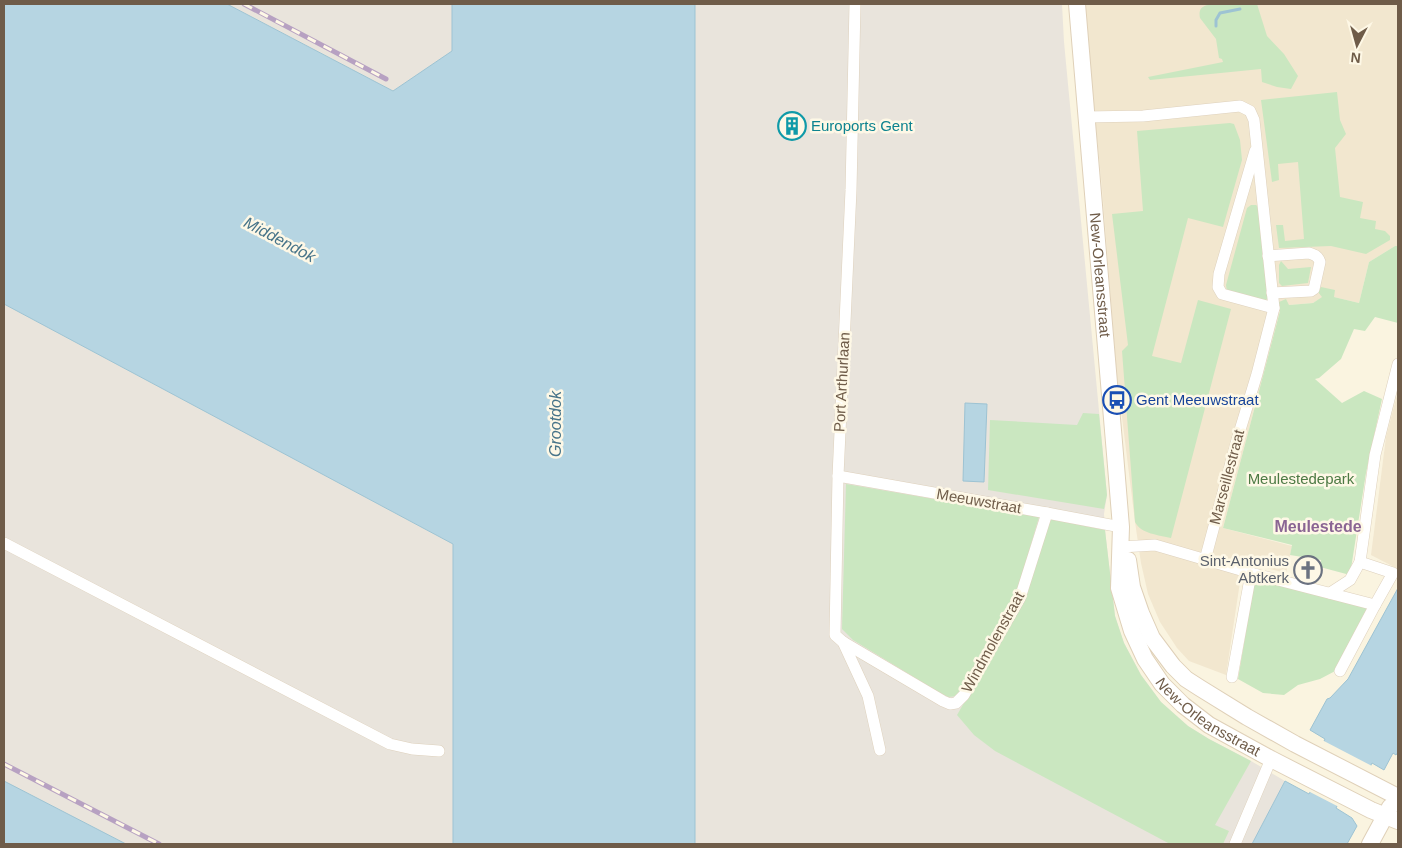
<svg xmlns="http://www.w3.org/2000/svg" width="1402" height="848" viewBox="0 0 1402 848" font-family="Arial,sans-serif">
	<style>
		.residential { fill: #f2e7cf }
		.industrial { fill: #e9e4dc }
		.green { fill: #cae7c0 }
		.water { fill: #b6d5e2; stroke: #9dc3d3 }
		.pier { fill: #faf4e0 }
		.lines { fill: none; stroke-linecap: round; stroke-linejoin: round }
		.stream { stroke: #9dc3d3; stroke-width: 3 }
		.minor-casing { stroke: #ded1bd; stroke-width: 12 }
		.secondary-casing { stroke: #dfd0b8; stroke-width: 18 }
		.minor { stroke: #fff; stroke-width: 11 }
		.secondary { stroke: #fff; stroke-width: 16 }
		.rail-casing { stroke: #b7a1c2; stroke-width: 5 }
		.rail { stroke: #fef8e6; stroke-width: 3; stroke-dasharray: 9; stroke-linecap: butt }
		.labels { text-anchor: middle; stroke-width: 5; stroke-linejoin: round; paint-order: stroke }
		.culture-label { font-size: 15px; fill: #0d838f; stroke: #fef8e6; text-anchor: start }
		.street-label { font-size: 15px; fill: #6f5c49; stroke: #fef8e6 }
		.transit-label { font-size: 15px; fill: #164399; stroke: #fef8e6; text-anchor: start }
		.park-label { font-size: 15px; fill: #4d7a44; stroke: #fef8e6 }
		.worship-label { font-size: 15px; fill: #5b616d; stroke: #fef8e6; text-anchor: end }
		.water-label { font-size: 16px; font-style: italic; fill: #477489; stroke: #fef8e6 }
		.neighbourhood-label { font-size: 16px; font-weight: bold; fill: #8a6593; stroke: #fef8e6 }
	</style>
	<rect width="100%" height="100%" fill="#faf4e0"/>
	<g class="residential">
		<path d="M1084,4H1398V246H1395L1369,262L1359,303L1334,297H1323L1313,303L1289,305L1279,302L1280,311L1223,528L1292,546L1286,573L1243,562L1226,675L1189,661L1177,648L1160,622L1148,594L1141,563L1135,522L1117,377L1102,188Z"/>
		<path d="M1398,391V569L1371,555L1386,437Z"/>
	</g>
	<g class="industrial">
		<path d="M227,4H452V51L393,91Z"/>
		<path d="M695,4H1062L1064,42L1107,495L1104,514L1105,530L1115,616L1124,643L1141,675L1161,702L1188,726L1209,739L1251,761L1285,781L1252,844H695Z"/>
		<path d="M4,304L453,544V844H126L4,781Z"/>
	</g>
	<g class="green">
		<path d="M1221,4H1257L1267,36L1284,54L1298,76L1291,89L1277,87L1262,82L1261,69L1150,80L1148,77L1223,62L1222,59L1219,58L1216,39L1200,18C1197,3 1210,5 1221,4Z"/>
		<path d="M1337,92L1340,120L1346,134L1335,148L1340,197L1363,202L1360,218L1376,221L1375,229L1385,231L1390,236V240L1366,254L1331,246L1279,248L1276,225H1283L1285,241L1304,239L1298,162L1278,164L1279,180L1272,182L1261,100Z"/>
		<path d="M1230,123L1234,124L1240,140L1242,160L1223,227L1188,218L1152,356L1181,363L1198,300L1231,309L1171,538C1159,535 1141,534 1135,522L1122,351L1128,345L1112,214L1143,211L1137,131Z"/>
		<path d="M1251,205H1256L1260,208L1268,299L1260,302L1227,292L1226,285L1247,208Z"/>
		<path d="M1395,246H1398V323L1375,317L1365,331L1354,329L1341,359L1319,378L1315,379L1342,403L1364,391L1382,399L1366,473L1350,575L1320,567L1321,560L1290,555L1292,545L1223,528L1280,311L1279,302L1286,299L1289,305L1313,303L1322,297L1318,292L1321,287L1335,290L1334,297L1359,303L1369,262Z"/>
		<path d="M1281,261L1288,269L1311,267L1308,283L1282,286L1279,283V265Z"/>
		<path d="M1083,413L1099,414L1107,495L1104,509L988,490L990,420L1077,425Z"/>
		<path d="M846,484L1039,517L1015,599L957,696L948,697L940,693L853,640L842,629Z"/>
		<path d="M1050,519L1105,530L1115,616L1124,643L1141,675L1161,702L1188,726L1209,739L1251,761L1215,825L1229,831L1223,844H1170L995,751L974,735L957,715L1024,599Z"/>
		<path d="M1255,577L1367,608L1368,611L1339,669L1320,679L1298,685L1284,695L1263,693L1238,679Z"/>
	</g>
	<g class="water">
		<path d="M4,4H227L393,91L452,51V4H695V844H453V544L4,304Z"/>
		<path d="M965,403L987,404L984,482L963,481Z"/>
		<path d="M1398,588V752L1396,755L1393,753L1384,770L1372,763L1369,769L1359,765L1336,808L1352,818L1357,826L1347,844H1252L1285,781L1309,794L1333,750L1322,745L1325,739L1310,730L1327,699L1330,698L1348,679Z"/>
		<path d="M4,781L126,844H4Z"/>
	</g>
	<path class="pier" d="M1322,740L1372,766L1369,771L1361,768L1339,807L1341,808L1308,791L1329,751L1320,746Z"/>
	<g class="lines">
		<path class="stream" d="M1216,26V20L1220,13L1240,9"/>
		<defs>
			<g id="minor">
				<path d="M855,4L851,190L838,476L835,635L843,642L868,696L880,750"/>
				<path d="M1086,117L1143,116L1240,106L1250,111L1254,120L1274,308L1257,374L1237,440L1205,560"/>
				<path d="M1255,151L1219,274L1218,287L1222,294L1274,308"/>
				<path d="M1268,256L1309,253C1315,255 1318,256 1320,262L1314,289L1311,291L1272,293"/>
				<path d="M838,476L1047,513L1121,527"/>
				<path d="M4,543L390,744L412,749L439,751"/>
				<path d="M1121,547L1155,545L1251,573L1375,605L1393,573L1360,562"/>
				<path d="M1330,593L1350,580L1360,562L1375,455L1398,364"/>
				<path d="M843,642L943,701L950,704L956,703L964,695L1020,598L1047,513"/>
				<path d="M1340,671L1375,605"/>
				<path d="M1232,677L1251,573"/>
				<path d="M1235,844L1271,759"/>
			</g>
			<g id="secondary">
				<path id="s1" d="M1077,4L1115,454L1121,527L1119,588L1132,631L1145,659L1162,684L1183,705L1209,725L1271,759L1371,810L1398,821"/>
				<path d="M1128,560L1132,587L1141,613L1152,638L1173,666L1186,679L1200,688L1247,717L1295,744L1398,797"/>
				<path d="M1370,844L1390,807"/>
			</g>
		</defs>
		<use href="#minor" class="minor-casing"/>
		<use href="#secondary" class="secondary-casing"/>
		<use href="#minor" class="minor"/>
		<use href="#secondary" class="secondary"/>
		<defs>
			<g id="rail">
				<path d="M244,4L386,79"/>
				<path d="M4,764L159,844"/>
			</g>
		</defs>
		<use href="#rail" class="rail-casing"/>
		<use href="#rail" class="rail"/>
	</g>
	<defs>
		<symbol id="building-ring" viewBox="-11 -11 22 22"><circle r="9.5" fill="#fef8e6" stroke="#0f9aa8" stroke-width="1.5"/><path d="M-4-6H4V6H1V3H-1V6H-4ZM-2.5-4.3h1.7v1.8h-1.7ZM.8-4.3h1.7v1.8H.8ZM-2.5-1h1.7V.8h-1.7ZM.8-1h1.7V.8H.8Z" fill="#0f9aa8"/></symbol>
		<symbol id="bus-ring" viewBox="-11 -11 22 22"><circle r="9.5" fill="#fef8e6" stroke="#1a4fb4" stroke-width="1.5"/><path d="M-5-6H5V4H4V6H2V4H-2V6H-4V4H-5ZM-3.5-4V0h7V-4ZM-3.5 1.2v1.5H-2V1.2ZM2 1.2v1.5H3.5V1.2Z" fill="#1a4fb4"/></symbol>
		<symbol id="church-ring" viewBox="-11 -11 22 22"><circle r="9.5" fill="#fef8e6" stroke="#6b7280" stroke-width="1.5"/><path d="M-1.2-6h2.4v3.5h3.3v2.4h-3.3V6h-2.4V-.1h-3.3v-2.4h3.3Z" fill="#6b7280"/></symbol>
	</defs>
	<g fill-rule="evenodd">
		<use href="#building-ring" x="776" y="110" width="32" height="32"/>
		<use href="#bus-ring" x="1101" y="384" width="32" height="32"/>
		<use href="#church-ring" x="1292" y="554" width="32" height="32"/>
	</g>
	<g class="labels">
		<g class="culture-label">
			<text x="811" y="131">Euroports Gent</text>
		</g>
		<g class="street-label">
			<text dy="5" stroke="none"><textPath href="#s1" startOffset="272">New-Orleansstraat</textPath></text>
			<text transform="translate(842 382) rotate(-87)" y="5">Port Arthurlaan</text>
			<text transform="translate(1227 477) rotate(-75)" y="5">Marseillestraat</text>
			<text transform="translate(979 501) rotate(10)" y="5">Meeuwstraat</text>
			<text transform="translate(993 642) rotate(-61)" y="5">Windmolenstraat</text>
			<text dy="5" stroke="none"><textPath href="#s1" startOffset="749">New-Orleansstraat</textPath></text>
		</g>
		<g class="transit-label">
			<text x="1136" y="405">Gent Meeuwstraat</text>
		</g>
		<g class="park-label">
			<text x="1301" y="484">Meulestedepark</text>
		</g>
		<g class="worship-label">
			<text x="1289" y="566">Sint-Antonius<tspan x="1289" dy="17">Abtkerk</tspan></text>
		</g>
		<g class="water-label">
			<text transform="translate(280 239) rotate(28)" y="6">Middendok</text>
			<text transform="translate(555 424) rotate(-90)" y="6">Grootdok</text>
		</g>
		<g class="neighbourhood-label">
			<text x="1318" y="532">Meulestede</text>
		</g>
	</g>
	<rect width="1402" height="848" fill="none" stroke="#6f5c49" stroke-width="10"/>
	<g transform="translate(1357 45) rotate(186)" stroke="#fef8e6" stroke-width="4" paint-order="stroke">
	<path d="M0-4L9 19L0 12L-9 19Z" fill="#6f5c49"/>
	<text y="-8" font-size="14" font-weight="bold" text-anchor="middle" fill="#6f5c49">N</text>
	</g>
</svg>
